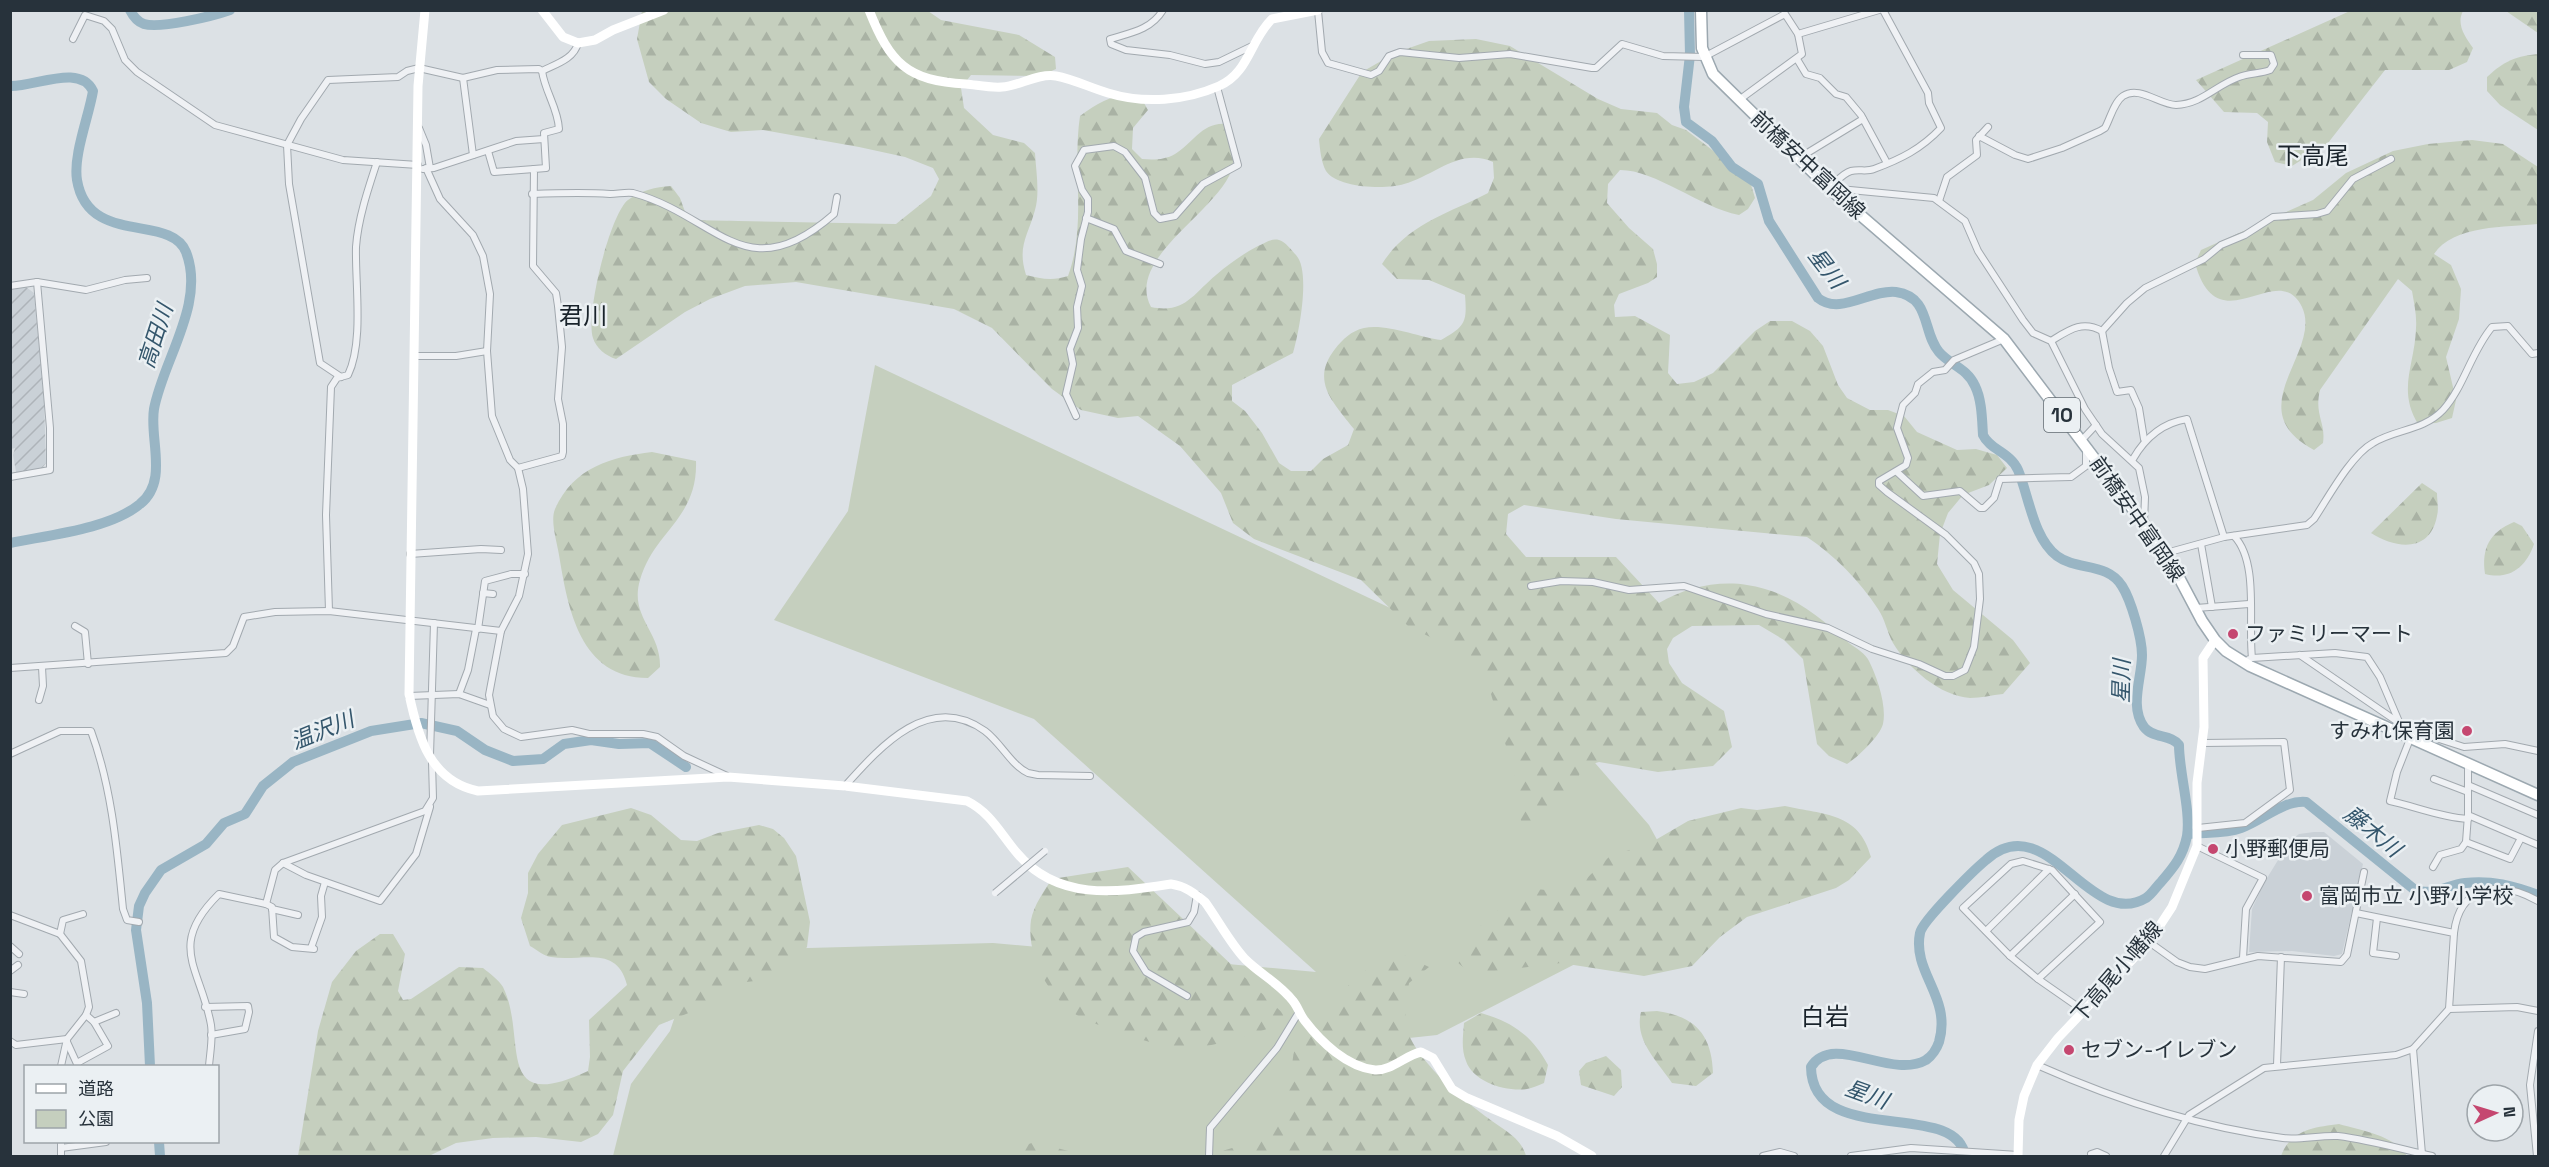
<svg xmlns="http://www.w3.org/2000/svg" width="2549" height="1167" viewBox="0 0 2549 1167" font-family="'Space Grotesk','Noto Sans JP',sans-serif">
	<style>
		.built { fill: #cad1d7 }
		.industrial { fill: url(#industrial-furrows) }
		.green { fill: #c5cfbe }
		.forest { fill: url(#forest-firs) }
		.lines { fill: none; stroke-linecap: round; stroke-linejoin: round }
		.river { stroke: #99b5c4; stroke-width: 10 }
		.street-casing { stroke: #a2a9af; stroke-width: 8 }
		.primary-casing { stroke: #9ca8b0; stroke-width: 13 }
		.street { stroke: #eff1f4; stroke-width: 6 }
		.secondary { stroke: #fff; stroke-width: 9 }
		.primary { stroke: #fff; stroke-width: 10 }
		.street-bridge-casing { stroke: #a2a9af; stroke-width: 8; stroke-linecap: butt }
		.street-bridge { stroke: #eff1f4; stroke-width: 6 }
		.poi-dot { fill: #c54770; stroke: #ebf0f3; stroke-width: 2 }
		.labels { text-anchor: middle; stroke-width: 5; stroke-linejoin: round; paint-order: stroke }
		.shield { fill: #ebf0f3; stroke: #626b72; stroke-width: 1.5 }
		.shield-label { font-size: 20px; font-weight: bold; fill: #27323b }
		.street-label { font-size: 21px; fill: #27323b; stroke: #ebf0f3 }
		.poi-label { font-size: 21px; fill: #27323b; stroke: #ebf0f3; text-anchor: start }
		.water-label { font-size: 22px; font-style: italic; fill: #34566c; stroke: #ebf0f3 }
		.quarter-label { font-size: 24px; fill: #19232b; stroke: #ebf0f3 }
	</style>
	<defs>
		<pattern id="industrial-furrows" width="10" height="10" patternUnits="userSpaceOnUse" patternTransform="scale(1.5)"><rect width="10" height="10" fill="#cad1d7"/><path d="M-1 1l2-2M0 10L10 0M9 11l2-2" fill="none" stroke="#aeb4b9"/></pattern>
		<pattern id="forest-firs" width="22" height="20" patternUnits="userSpaceOnUse" patternTransform="scale(1.5)"><rect width="22" height="20" fill="#c5cfbe"/><path d="M5 1l3.5 6h-7zM16 11l3.5 6h-7z" fill="#a9b2a4"/></pattern>
	</defs>
	<rect width="100%" height="100%" fill="#dce1e5"/>
	<path class="built" d="M2314,832H2324L2363,864L2342,954L2334,956L2292,951L2249,952L2252,909L2264,883L2289,842L2299,834Z"/>
	<path class="industrial" d="M26,287L34,293L44,400L46,463L40,471L16,472L13,455L15,448L11,449V290Z"/>
	<path class="green" d="M875,365L1509,664L1649,825L1692,904L1437,1035L1344,1045L1375,1156H613L631,1084L670,1031L697,951L993,943L1316,972L1034,719L774,620L848,511Z"/>
	<g class="forest">
		<path d="M642,11H928L941,20L1019,35L1055,57L1056,69L1040,76L971,75L961,88L964,108L993,135L1024,143L1035,153C1036,171 1040,193 1035,210C1028,236 1017,246 1026,275C1041,279 1053,281 1068,276C1087,225 1072,169 1080,116C1100,102 1115,92 1140,96L1148,110L1133,128L1132,149L1142,159C1153,160 1165,160 1175,154C1193,143 1203,121 1227,124C1230,136 1235,152 1233,165C1224,209 1124,257 1151,307C1185,314 1193,294 1216,275C1230,263 1243,254 1258,246C1265,243 1271,238 1279,240C1286,242 1291,250 1296,255C1311,271 1299,333 1293,353L1232,385V401L1245,411L1262,433L1279,463L1291,471H1311L1323,459L1348,445L1354,429C1333,402 1310,381 1335,349C1343,339 1351,331 1364,328C1385,323 1419,337 1441,340C1466,326 1467,322 1465,295L1429,280L1397,279L1382,264C1408,223 1448,214 1488,193L1494,178L1493,162C1460,147 1434,176 1404,184C1386,190 1337,188 1326,171C1321,162 1320,149 1319,139L1362,72L1395,53L1429,41L1476,39L1510,46L1598,99L1621,109L1657,113L1672,125L1686,130L1749,178L1755,198L1748,209L1739,215C1699,207 1656,170 1620,170L1608,184L1607,203L1629,228L1653,249L1657,264V277L1648,283L1619,294L1614,305L1615,317L1635,316L1670,335L1668,373L1677,384L1694,382L1713,373L1755,331L1770,321H1792L1810,331L1823,346L1838,385L1847,398L1870,410H1888L1904,416L1917,432L1957,450L1976,449L1997,455L2007,468L1989,485L1963,495L1948,513L1940,534L1937,564L1953,590L2013,640L2030,663L2003,694C1992,695 1981,698 1970,698C1940,696 1908,668 1893,643C1887,632 1885,619 1878,609C1859,580 1835,556 1807,537L1616,519L1524,505L1508,514L1506,534L1526,557H1616L1659,603C1684,588 1718,580 1747,585C1789,591 1819,616 1849,643C1856,648 1866,654 1869,661C1877,677 1887,706 1883,724C1880,736 1857,758 1847,764L1829,756L1817,744L1803,659L1784,640L1759,625L1692,626L1673,638L1667,649L1669,663L1682,683L1724,711L1732,747L1713,766L1658,772L1599,762L1582,767C1576,789 1554,819 1532,829L1522,824L1518,812L1514,774L1489,687L1462,653L1408,626L1361,580L1254,539L1233,523L1221,493L1180,446L1138,416L1118,418L1081,410L1052,389L992,328L954,309L796,282L745,286L710,299L685,312L616,359C606,356 596,348 593,338C585,315 610,214 628,200C642,190 655,187 671,186L680,198L688,220L896,224L931,196L939,179L933,168L905,157L859,147L763,130L731,132L701,123L666,99L649,82L637,39Z"/>
		<path d="M2350,11H2463C2456,24 2465,37 2473,48L2467,62L2449,70H2385L2328,143L2292,166L2275,162L2267,142L2268,122L2257,113L2224,112L2196,80Z"/>
		<path d="M2506,11H2538V33L2535,31Z"/>
		<path d="M2538,54V130L2500,105L2487,91V77C2504,61 2516,56 2538,54Z"/>
		<path d="M2472,140L2503,144L2538,167V224C2507,227 2453,225 2434,254L2451,265L2461,289L2459,319L2446,357L2456,400L2452,418L2436,423L2418,424C2397,389 2415,365 2416,328C2417,316 2414,303 2412,291L2398,279L2320,390C2314,415 2326,422 2323,443L2314,450C2237,409 2323,352 2302,307C2278,257 2218,347 2195,263L2201,250L2313,200L2346,173L2393,151L2428,144Z"/>
		<path d="M652,452L696,461C698,519 654,531 640,580C629,617 661,631 660,667L648,678C580,678 568,609 559,555C557,542 550,521 555,509C574,467 611,457 652,452Z"/>
		<path d="M2422,483L2437,493C2437,500 2439,509 2437,516C2430,553 2396,549 2371,533Z"/>
		<path d="M2514,522L2522,526L2534,544C2526,568 2509,580 2485,574C2481,548 2490,532 2514,522Z"/>
		<path d="M1785,806C1824,815 1859,812 1871,857L1849,880L1836,888L1747,917L1720,937L1692,966L1644,976L1561,963L1486,972H1469L1457,962C1459,938 1507,903 1526,888L1566,892L1586,879L1609,857L1652,842L1688,821L1741,808L1757,810Z"/>
		<path d="M631,808L651,815L681,840L697,841L718,833L759,825L773,829L784,838L796,856L810,922L807,947L796,961L769,979L739,983L691,1012L659,1025L623,1071L613,1115L598,1134L581,1142L536,1137L493,1138L456,1143L429,1156H298L318,1031L332,982L356,951L380,934H393L405,954L398,991L403,1000L411,999L459,967L483,968C489,973 499,980 503,987C528,1037 492,1116 588,1071L590,1057L589,1020L627,985C617,944 582,962 551,957C544,956 537,950 530,946L521,918L528,893V873L538,854L562,825Z"/>
		<path d="M1128,867L1291,1021C1260,1031 1227,1044 1194,1048C1169,1050 1142,1040 1119,1032C1106,1027 1091,1023 1080,1017C1049,999 1026,956 1031,920C1034,905 1044,891 1052,879Z"/>
		<path d="M1393,950L1429,967L1409,983C1407,996 1404,1011 1406,1025C1411,1056 1463,1100 1488,1118C1503,1130 1521,1137 1526,1156H1206C1227,1150 1274,1136 1285,1118L1294,1050L1353,980Z"/>
		<path d="M1657,1011C1695,1016 1712,1035 1713,1073L1696,1086L1672,1083C1657,1061 1634,1040 1641,1012Z"/>
		<path d="M1481,1013C1513,1022 1532,1036 1548,1065L1544,1083C1539,1085 1532,1088 1527,1089C1506,1092 1473,1082 1466,1061C1461,1049 1463,1036 1464,1023Z"/>
		<path d="M1606,1056L1621,1070L1622,1087L1614,1096L1581,1085L1579,1071L1586,1063Z"/>
		<path d="M2339,1124C2360,1130 2396,1136 2407,1156H2281C2290,1130 2315,1127 2339,1124Z"/>
		<path d="M1045,1139L1057,1148L1087,1156H1003L1012,1149Z"/>
	</g>
	<g class="lines">
		<g class="river">
			<path d="M130,10C133,16 138,22 144,24C160,29 213,16 230,10"/>
			<path d="M1689,10L1690,55L1684,107L1686,122L1712,141L1732,167L1758,184L1769,221L1818,298C1840,316 1870,289 1896,292C1931,297 1922,332 1939,352C1950,365 1967,368 1975,386C1982,400 1982,420 1983,435C1990,450 2010,452 2018,470C2029,496 2033,538 2057,556C2077,571 2107,562 2122,586C2131,600 2142,638 2142,655C2142,678 2129,706 2144,727C2153,739 2171,734 2179,745C2179,772 2191,811 2187,836C2183,856 2174,867 2161,882C2156,887 2152,894 2146,898C2089,932 2047,805 1986,860C1974,870 1922,921 1920,933C1912,973 1952,997 1939,1042C1937,1048 1932,1056 1926,1060C1891,1080 1833,1032 1811,1067C1812,1149 1957,1098 1965,1156"/>
			<path d="M10,86C35,87 80,63 93,91C89,116 73,155 77,180C88,247 171,213 186,252C206,303 163,360 154,409C149,439 169,481 140,504C110,529 49,535 10,543"/>
			<path d="M2188,834C2205,832 2225,834 2241,828C2263,820 2283,800 2306,802L2415,890C2433,896 2447,885 2465,883C2492,880 2513,886 2538,895"/>
			<path d="M150,1066L147,1003L136,930L139,906L145,893L161,870L206,844L224,823L245,814L263,786L293,762L371,731L421,723L457,731L485,750L513,761L543,759L564,744L591,740L619,744L650,743L686,767"/>
			<path d="M159,1142L160,1156"/>
		</g>
		<defs>
			<g id="street">
				<path d="M1163,10C1151,30 1130,33 1110,39L1111,44L1126,50L1170,55L1205,64L1219,62L1252,46"/>
				<path d="M1883,10L1928,93L1929,103L1941,128C1921,149 1901,159 1874,169C1867,172 1859,169 1851,171C1843,173 1835,183 1829,188L1934,198L1965,221L1978,251L2023,320L2033,333L2051,341L2085,409L2102,434L2139,468L2145,497L2144,523"/>
				<path d="M1318,11L1322,52L1328,63L1371,75L1379,71L1389,56L1400,52L1459,58L1510,54L1592,68H1596L1622,44L1663,56L1704,57L1785,14L1798,34L1802,54L1739,100"/>
				<path d="M1798,34L1879,10"/>
				<path d="M73,39L85,15L104,21L112,29L125,60L137,72L215,125L343,160L418,165"/>
				<path d="M1797,59L1806,74L1820,78L1836,94L1846,97L1861,115L1887,163"/>
				<path d="M463,78L473,155"/>
				<path d="M419,128L426,145L430,168"/>
				<path d="M1979,136L2015,155L2028,159L2062,148L2100,131L2105,128C2110,119 2114,102 2123,96C2139,85 2160,105 2176,105C2202,104 2216,85 2239,77C2249,73 2260,74 2270,70L2274,64L2271,55H2243"/>
				<path d="M488,151L494,172L534,169"/>
				<path d="M1799,158L1863,119"/>
				<path d="M426,168L440,199L473,235L483,256L490,294L487,351L492,416L510,460L518,468L523,489L528,554L519,596L501,631L489,695L493,716L504,729L521,737L572,730L589,734H643L657,737L684,756L727,776"/>
				<path d="M423,169L434,168L516,141L544,139"/>
				<path d="M532,194C558,193 584,192 610,194C617,194 626,192 633,193C718,216 745,292 834,214L837,197"/>
				<path d="M1939,201L1947,177L1977,155L1976,140L1988,127"/>
				<path d="M1086,218L1114,229L1126,251L1160,264"/>
				<path d="M10,286L37,282L86,290L125,280L147,278"/>
				<path d="M2102,331L2109,368L2117,392L2131,390L2139,408L2144,439"/>
				<path d="M2051,341C2069,330 2082,320 2102,331L2127,303L2145,288L2204,259L2221,245L2245,235L2273,217L2317,214L2327,211L2353,179L2391,159"/>
				<path d="M415,356H456L487,351"/>
				<path d="M341,377L320,363L289,184L287,145L301,119L328,80L398,77L407,71L419,68L463,78L497,70L539,69L542,71C556,64 574,59 578,43"/>
				<path d="M1076,416L1066,394L1073,364L1070,349L1078,328L1077,307L1082,286L1077,270L1081,239L1088,212V199L1082,190L1075,166L1084,150L1114,146L1125,152L1145,178L1154,213L1160,219L1175,216L1203,184L1238,165L1217,87"/>
				<path d="M2081,441L2096,425"/>
				<path d="M2133,459C2145,438 2162,423 2187,419L2224,537"/>
				<path d="M518,468L562,456L563,452V424L558,399L562,347L558,306L556,293L533,266L534,169L546,168L544,133L559,129C558,108 545,92 542,71"/>
				<path d="M1897,472L1923,496L1960,491L1980,508H1984L1994,498L2000,479L2071,477L2086,466V449"/>
				<path d="M10,477L50,470V428L37,282"/>
				<path d="M2234,536C2259,562 2248,621 2252,658L2249,659"/>
				<path d="M2201,544L2212,607"/>
				<path d="M2166,553L2224,537L2307,525L2314,519C2328,498 2351,455 2373,443C2396,429 2423,431 2443,410C2464,387 2471,352 2492,327L2508,326L2532,354L2538,353"/>
				<path d="M410,554L481,549L501,550"/>
				<path d="M1531,586L1561,581L1593,582L1629,590L1684,586L1766,614L1828,628L1872,649L1919,664L1945,676H1953L1965,670L1974,647L1980,599L1979,574L1974,563L1946,535L1887,492L1879,485V481L1906,465L1908,458L1897,428L1903,405L1915,393L1918,384L1933,372L1945,370L1954,360L2004,339"/>
				<path d="M483,593L493,594"/>
				<path d="M2196,608L2249,604"/>
				<path d="M329,611L326,515L331,387L337,378L348,375C364,342 355,283 356,247C358,219 368,189 377,162"/>
				<path d="M75,626L85,632L88,664"/>
				<path d="M478,629L485,581L511,574H525"/>
				<path d="M2300,655L2408,729L2464,747L2505,744L2538,751"/>
				<path d="M2252,658L2335,653L2367,657L2380,677L2400,724"/>
				<path d="M10,668L226,653L233,646L244,617L275,612L329,611L501,631"/>
				<path d="M459,694L468,670L476,629"/>
				<path d="M409,696L459,694L490,705"/>
				<path d="M39,700L43,686L42,667"/>
				<path d="M2410,739L2397,772L2390,801C2417,807 2440,817 2468,819"/>
				<path d="M10,754L60,731H91C112,788 117,849 123,909L127,920L139,922"/>
				<path d="M430,755L434,623"/>
				<path d="M2468,764V815L2538,845"/>
				<path d="M2434,779L2468,792"/>
				<path d="M2468,785L2538,815"/>
				<path d="M845,786C880,747 929,691 985,731C1001,743 1011,765 1028,773L1038,775L1090,776"/>
				<path d="M2198,828L2245,823L2290,790L2284,742L2203,743"/>
				<path d="M2466,842L2510,859L2521,838"/>
				<path d="M2197,846L2263,878L2246,909L2243,958"/>
				<path d="M2023,861L2052,870L2100,922L2038,979L2010,956L1963,908L2011,864Z"/>
				<path d="M283,863L306,875L380,901L416,854L430,807"/>
				<path d="M2433,867L2440,855L2461,849L2466,842L2468,815"/>
				<path d="M266,904L272,907L274,937L292,947L314,949"/>
				<path d="M272,909L298,915"/>
				<path d="M10,915L60,934L81,961L89,1007L86,1015L67,1039L61,1066"/>
				<path d="M2377,918L2373,953L2396,956"/>
				<path d="M1986,931L2049,869"/>
				<path d="M2454,933C2460,884 2500,880 2538,901"/>
				<path d="M60,934L63,920L83,914"/>
				<path d="M2149,942L2177,962L2190,967L2205,969L2258,956L2341,962L2347,955L2364,872"/>
				<path d="M10,946L19,954"/>
				<path d="M311,948L322,917L321,896L325,882"/>
				<path d="M2010,956L2075,894"/>
				<path d="M10,971L18,965"/>
				<path d="M2038,979L2084,1011"/>
				<path d="M10,992L24,994"/>
				<path d="M1187,996L1146,972L1133,951L1136,937L1144,932L1188,922L1194,912L1197,895"/>
				<path d="M205,1007L248,1006L249,1012L245,1029L211,1035"/>
				<path d="M2449,1009L2517,1007L2538,1011"/>
				<path d="M94,1022L116,1013"/>
				<path d="M10,1041L16,1045L67,1039"/>
				<path d="M67,1042L78,1066"/>
				<path d="M2413,1049L2422,1154"/>
				<path d="M77,1063L108,1046L94,1022L86,1015"/>
				<path d="M2037,1065C2116,1100 2197,1127 2283,1138C2301,1140 2320,1135 2338,1136C2370,1140 2401,1149 2432,1156"/>
				<path d="M2277,1065L2281,957"/>
				<path d="M209,1066C210,1053 213,1038 211,1025C201,968 166,946 219,894L266,904L275,870L283,863L425,811L433,798L432,762"/>
				<path d="M61,1142V1156"/>
				<path d="M61,1148L106,1142"/>
				<path d="M2091,1154L2097,1152L2106,1156"/>
				<path d="M1209,1156L1210,1128L1277,1048L1299,1012"/>
				<path d="M1763,1156L1780,1152L1794,1156"/>
				<path d="M1851,1156L1911,1148L2018,1155"/>
				<path d="M2164,1156L2189,1115L2264,1068L2396,1055L2413,1049L2449,1009L2454,933L2356,913"/>
				<path d="M2537,1156L2530,1085L2538,1031"/>
			</g>
			<path id="primary" d="M1701,10L1702,48L1713,74L1829,188L2004,339L2166,553L2202,621L2215,640L2226,651L2250,666L2538,795"/>
		</defs>
		<use href="#street" class="street-casing"/>
		<use href="#primary" class="primary-casing"/>
		<use href="#street" class="street"/>
		<g class="secondary">
			<path d="M425,10L418,86L409,694C418,737 430,781 478,791L728,777L845,786L967,801C991,813 1000,833 1017,853C1057,901 1115,893 1171,884C1185,886 1194,893 1205,902C1218,920 1230,943 1245,959C1260,974 1280,984 1293,1001C1298,1007 1300,1015 1305,1021C1321,1042 1347,1067 1375,1070C1391,1071 1406,1055 1421,1052L1433,1058L1452,1089L1467,1098L1557,1136L1592,1156"/>
			<path d="M542,10L563,37L578,43L595,40L613,30L664,10"/>
			<path d="M869,10C890,63 907,81 966,84C977,85 990,88 1002,87C1019,86 1038,73 1056,76C1073,79 1091,88 1108,93C1144,104 1185,101 1219,86C1249,73 1250,40 1272,19L1318,10"/>
			<path d="M2018,1156L2019,1120L2024,1096L2037,1065L2058,1038L2149,942L2172,907L2197,846V783L2204,727L2203,658L2215,640"/>
		</g>
		<use href="#primary" class="primary"/>
		<defs>
			<path id="street-bridge" d="M995,893L1045,851"/>
		</defs>
		<use href="#street-bridge" class="street-bridge-casing"/>
		<use href="#street-bridge" class="street-bridge"/>
	</g>
	<g class="poi-dot">
		<circle cx="2233" cy="634" r="6"/>
		<circle cx="2467" cy="731" r="6"/>
		<circle cx="2213" cy="849" r="6"/>
		<circle cx="2307" cy="896" r="6"/>
		<circle cx="2069" cy="1050" r="6"/>
	</g>
	<g class="labels">
		<rect class="shield" x="2044" y="398" width="36" height="34" rx="4.5"/>
		<g class="shield-label">
			<text x="2062" y="422">10</text>
		</g>
		<g class="street-label">
			<text transform="translate(1808 165) rotate(43)" y="7">前橋安中富岡線</text>
			<text transform="translate(2137 519) rotate(55)" y="7">前橋安中富岡線</text>
			<text transform="translate(2117 972) rotate(-49)" y="7">下高尾小幡線</text>
		</g>
		<g class="poi-label">
			<text x="2245" y="641">ファミリーマート</text>
			<text x="2455" y="738" text-anchor="end">すみれ保育園</text>
			<text x="2225" y="856">小野郵便局</text>
			<text x="2319" y="903">富岡市立 小野小学校</text>
			<text x="2081" y="1057">セブン-イレブン</text>
		</g>
		<g class="water-label">
			<text transform="translate(1827 268) rotate(52)" y="8">星川</text>
			<text transform="translate(155 336) rotate(-72)" y="8">高田川</text>
			<text transform="translate(2121 681) rotate(-89)" y="8">星川</text>
			<text transform="translate(322 730) rotate(-22)" y="8">温沢川</text>
			<text transform="translate(2373 831) rotate(39)" y="8">藤木川</text>
			<text transform="translate(1867 1094) rotate(20)" y="8">星川</text>
		</g>
		<g class="quarter-label">
			<text x="2313" y="164">下高尾</text>
			<text x="583" y="324">君川</text>
			<text x="1825" y="1025">白岩</text>
		</g>
	</g>
	<rect width="2549" height="1167" fill="none" stroke="#27323b" stroke-width="24"/>
	<rect x="24" y="1065" width="195" height="78" fill="#ebf0f3" stroke="#9da4a9" stroke-width="1.5"/>
	<rect x="36" y="1084" width="30" height="9" fill="#ffffff" stroke="#9da4a9" stroke-width="1.5"/>
	<text x="78" y="1095" font-size="18" fill="#27323b">道路</text>
	<rect x="36" y="1110" width="30" height="18" fill="#c5cfbe" stroke="#9da4a9" stroke-width="1.5"/>
	<text x="78" y="1125" font-size="18" fill="#27323b">公園</text>
	<g transform="translate(2495 1113) rotate(86)"><circle r="28" fill="#ebf0f3" stroke="#9da4a9" stroke-width="1.5"/>
	<path d="M0-4.5L10 22L0 15L-10 22Z" fill="#c54770"/>
	<text y="-9" font-size="16" font-weight="bold" text-anchor="middle" fill="#27323b">N</text>
	</g>
</svg>
